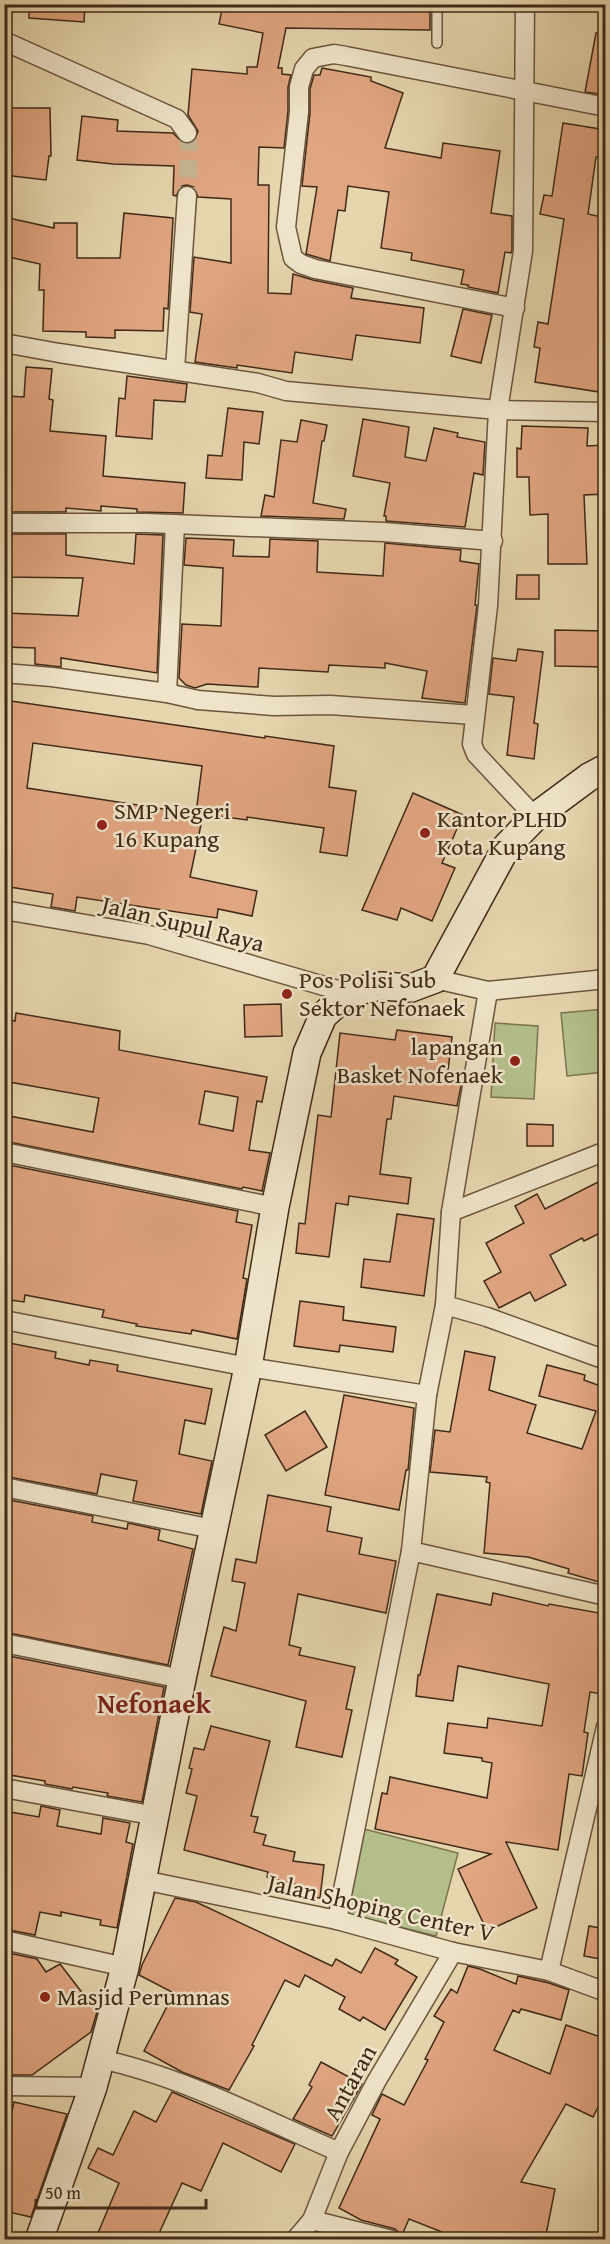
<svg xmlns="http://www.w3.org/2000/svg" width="610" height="2244" viewBox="0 0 610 2244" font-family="'Gentium Book Plus',serif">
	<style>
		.green { fill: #b3be8b; stroke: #7a7450; stroke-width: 1.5 }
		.building { fill: #e0a581; stroke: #402a16; stroke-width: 1.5; fill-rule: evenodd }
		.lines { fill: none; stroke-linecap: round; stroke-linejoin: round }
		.street-tunnel { stroke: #c5b490; stroke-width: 18; stroke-dasharray: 18 9; stroke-linecap: butt }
		.lane-casing { stroke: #6a553c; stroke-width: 12 }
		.street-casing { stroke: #6a553c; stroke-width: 21 }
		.secondary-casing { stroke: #402a16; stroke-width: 30 }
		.lane { stroke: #efe4ca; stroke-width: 9 }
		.street { stroke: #efe4ca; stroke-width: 18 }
		.secondary { stroke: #efe4ca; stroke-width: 27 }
		.poi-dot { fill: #8f2418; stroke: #efe4ca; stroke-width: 2 }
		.labels { text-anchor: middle; stroke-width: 5; stroke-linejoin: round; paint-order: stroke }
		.poi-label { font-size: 24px; fill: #402a16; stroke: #efe4ca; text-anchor: start }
		.street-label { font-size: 24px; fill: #402a16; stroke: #efe4ca }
		.quarter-label { font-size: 27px; font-weight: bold; fill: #7a1f14; stroke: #efe4ca }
	</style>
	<rect width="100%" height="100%" fill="#e6d6ae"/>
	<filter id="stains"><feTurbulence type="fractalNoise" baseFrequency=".00333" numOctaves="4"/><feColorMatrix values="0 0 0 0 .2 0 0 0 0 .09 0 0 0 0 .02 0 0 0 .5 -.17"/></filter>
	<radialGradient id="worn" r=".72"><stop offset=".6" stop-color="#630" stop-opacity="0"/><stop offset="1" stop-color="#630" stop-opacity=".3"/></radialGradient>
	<g class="green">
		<path d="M605,1009V1072L567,1076L561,1013Z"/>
		<path d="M495,1023L538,1026L534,1099L491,1097Z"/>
		<path d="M364,1829L458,1853L436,1936L344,1913Z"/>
	</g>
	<g class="building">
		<path d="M29,4H85L84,22L29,18Z"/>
		<path d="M223,4H430V30L286,28L278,68H282V74L291,75L288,87V111L284,148L259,147L258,185H269L268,293L291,294L293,274L313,280L353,288L351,298L424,308L420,343L356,335L352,360L295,352L292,373L237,365V368L195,362L202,314L190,312L194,257L231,263V199L198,197L194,187L187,185L182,186L176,196L173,195L174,166L113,164L77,160L82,116L118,120L117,131L173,133L183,143L194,142L198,131L188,115L192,69L247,74V67H257L263,33L219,24Z"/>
		<path d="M596,33H606V95L585,92Z"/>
		<path d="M322,68L371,77V81L403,93L385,148L441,158L443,143L500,151L491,213L512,216V250L511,253L505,252L498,293L468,287V285L461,284L464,270L411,260L412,253L381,248L389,192L348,186L345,211L338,210L330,261L306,254L317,187L302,186L310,113V89L314,75H320Z"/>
		<path d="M8,108H50L51,156H49L46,180L4,175V139H8Z"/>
		<path d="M563,123L606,130V158L596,157L588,214L606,218V393L535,382L540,348L534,347L538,322L548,324L564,219L540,214L544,195L552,196Z"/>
		<path d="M124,213L173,218L168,309L164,308L163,331L115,330V338L86,337V332L43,331L44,290H39L40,264L4,256V217L54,228V223H77V258H120Z"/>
		<path d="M463,309L492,315L481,363L451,356Z"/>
		<path d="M26,367L52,369L49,399L53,400L50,431L106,436L103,476L185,483L183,513L137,512V509L101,506V511L66,508V512H4V440L7,396L24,397Z"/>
		<path d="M127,376L187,384L185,402L154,400L152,439L116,436L119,398L125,399Z"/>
		<path d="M228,408L263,412L259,444L244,442L242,480L206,478L208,455L222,456Z"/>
		<path d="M363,419L409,427L405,457L426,461L434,428L458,433L457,437L485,442L483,475L474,473L465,527L386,521V516H384L390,483L353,476Z"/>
		<path d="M301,420L327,425L324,441H322L313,503L346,509L344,519L261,516L265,495L274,497L281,440L297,442Z"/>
		<path d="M522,426L588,428L587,446L606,445V494L584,495L587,564H548V514L530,515L529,477H517V448L521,449Z"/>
		<path d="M4,534H66V555L134,564L136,534L163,535L157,673L61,658V667L35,664V648L5,647L6,613L78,616L83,578L4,577Z"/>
		<path d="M186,538L234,540L233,556L269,557L270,539L318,541L317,572L383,576L385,543L461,550L460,561L479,564L475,605H477L465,703L422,698L427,671L385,663V668L329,665L328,672L259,668L258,687L207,684L195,688L186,685L179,678L182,624L221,626L223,568L184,565Z"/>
		<path d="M517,575H539V599H516Z"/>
		<path d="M555,630L606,631V667L555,666Z"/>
		<path d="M518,649L543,652L534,723L538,724L534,759L507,755L514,697L489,694L493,658L516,661Z"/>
		<path d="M4,700L265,738V736L334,746L329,787L356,791L347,856L320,852L324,828L247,817V820L196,813L202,766L33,743L27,788L203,815L190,877L257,891L252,916L218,909L217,918L77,897L75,911L51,907L53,894L4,886Z"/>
		<path d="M413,793L463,815L442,863L455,868L432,921L401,908L397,920L362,910Z"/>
		<path d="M281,1004L282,1036L245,1037L244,1005Z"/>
		<path d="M16,1013L120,1031L119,1050L267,1077L262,1102L257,1101L249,1150L270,1153L262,1191L243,1187L242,1189L4,1141V1115L93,1132L99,1098L4,1081V1019L15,1021ZM205,1091L238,1097L233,1131L199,1124Z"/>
		<path d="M397,1030L452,1037L447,1079L462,1081L457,1106L394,1096L391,1119H387L380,1174L411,1178L408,1204L349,1196L348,1205L336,1203L329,1257L296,1253L299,1223L305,1224L318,1115L331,1117L340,1033L395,1040Z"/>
		<path d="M527,1124L553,1125V1146H527Z"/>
		<path d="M4,1164L238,1211L236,1222L252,1225L243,1278L247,1279L237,1339L192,1330L191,1334L136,1326L137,1324L102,1317L104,1310L25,1295L24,1302L4,1299Z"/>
		<path d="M606,1178V1230L584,1241L582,1238L550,1255L566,1285L535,1301L530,1292L499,1308L484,1281L501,1272L486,1243L524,1223L515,1206L537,1194L545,1209Z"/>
		<path d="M397,1214L434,1219L424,1296L361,1287L364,1259L390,1262Z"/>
		<path d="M300,1301L344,1307L343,1320L396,1327L393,1352L340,1345L339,1352L294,1346Z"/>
		<path d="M4,1342L56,1352L55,1358L89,1365L90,1360L118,1365L117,1371L212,1389L205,1424L185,1420L179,1454L212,1461L201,1514L133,1501L137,1481L101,1474L97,1494L4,1476Z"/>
		<path d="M465,1351L495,1357L489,1390L536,1405L527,1433L582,1449L596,1411L539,1396L547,1365L585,1375L584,1380L606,1388V1584L568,1573L569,1569L528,1557L484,1553L490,1483L486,1482L487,1477L430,1472L435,1430L450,1432Z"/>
		<path d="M344,1395L414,1408L408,1470H406L399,1510L325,1495Z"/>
		<path d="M305,1411L327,1447L286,1471L265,1435Z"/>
		<path d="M268,1495L331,1507L327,1531L362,1538L359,1554L396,1561L386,1613L298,1594L289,1645L301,1648L299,1655L355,1667L346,1709L352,1710L342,1757L296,1747L306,1701L211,1676L224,1627L236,1631L245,1583L232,1581L236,1559L256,1563Z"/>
		<path d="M4,1499L93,1516L92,1522L127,1529L128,1523L160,1530L158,1540L193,1549L168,1665L4,1632Z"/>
		<path d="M493,1593L548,1606L549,1604L605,1614L598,1656L606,1657V1672L602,1694L590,1692L584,1732L588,1733L582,1776L569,1774L558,1850L506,1842L537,1908L487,1931L458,1869L491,1854L375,1829L382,1793L387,1794L390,1777L487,1798L492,1763L482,1761V1758L444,1753L448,1723L487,1728L488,1718L542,1726L549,1684L458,1666L453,1701L416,1696L418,1675H420L437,1594L491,1605Z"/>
		<path d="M4,1655L164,1687L142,1802L107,1796L108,1793L73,1787L72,1789L45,1784V1781L4,1774Z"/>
		<path d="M211,1726L270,1741L251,1816L258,1817L254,1832L266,1835L263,1845L295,1852L293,1861L324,1865L320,1898L296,1895L298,1885L267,1877L268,1872L184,1850L197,1796L186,1793L192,1769L189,1768L194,1748L204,1750Z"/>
		<path d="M41,1806L60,1810L57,1826L101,1834L103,1818L130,1823L126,1842L133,1844L117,1928L100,1925L101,1920L61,1912V1916L40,1912L35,1935L4,1929V1811L39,1817Z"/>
		<path d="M175,1898L196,1902L332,1966L336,1959L361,1973L375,1948L398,1960L395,1964L417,1977L385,2030L363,2017L360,2021L339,2009L345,1997L305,1975L299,1987L285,1980L252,2045L254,2046L229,2090L182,2072L144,2051L174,1993L139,1975L142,1965Z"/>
		<path d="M589,1926L606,1929V1960L584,1956Z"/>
		<path d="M4,1952L37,1959L46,1972L60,1964L97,2012L91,2032L32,2075H4Z"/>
		<path d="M468,1966L480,1969L516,1984L518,1976L549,1983L569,1990L561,2020L521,2009L519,2013L513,2010L494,2050L550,2074L566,2025L606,2039V2091L593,2117L566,2104L521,2182L555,2189L545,2240H462L409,2219L402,2235L395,2229L361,2220L339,2208L380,2119L372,2115L382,2094L404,2105L428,2060L425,2059L444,2022L434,2016L451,1989L457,1993Z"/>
		<path d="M321,2062L362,2084L332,2136L293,2119L312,2087L309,2085Z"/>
		<path d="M172,2092L295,2144L281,2172L223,2143L201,2191L182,2183L156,2240H95L119,2183L88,2168L98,2148L113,2155L134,2111L156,2122Z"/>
		<path d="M14,2102L67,2114L31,2217L4,2211V2147Z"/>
	</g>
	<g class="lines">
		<path class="street-tunnel" d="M187,133L189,147L187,196"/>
		<defs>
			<path id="lane" d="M437,43V4"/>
			<g id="street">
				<path d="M525,4L523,251L498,410L488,606L472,744L476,754L535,817"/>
				<path d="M4,41L177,119L187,133"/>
				<path d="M515,308L315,269L301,264L293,258L286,227L299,112V87L304,69L313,58L334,54L346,56L606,107"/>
				<path d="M4,343L59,353L258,383L286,391L498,410L606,412"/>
				<path d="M175,370L187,196"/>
				<path d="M4,523H147L384,532L493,541"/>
				<path d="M4,673L52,677L167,693L198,700L274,706L330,705L474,715"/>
				<path d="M167,693L175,524"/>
				<path d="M4,910L149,935L348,993"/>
				<path d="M435,979L488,991L606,979"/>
				<path d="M606,1151L451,1212L445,1305L487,1317L606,1360"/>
				<path d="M4,1152L275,1207"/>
				<path d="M451,1212L488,991"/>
				<path d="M4,1320L248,1367L427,1395"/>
				<path d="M4,1487L213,1529"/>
				<path d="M411,1551L606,1596"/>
				<path d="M4,1643L182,1679"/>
				<path d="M4,1788L156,1816"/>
				<path d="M143,1880L337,1920L453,1952L549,1971L606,1992"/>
				<path d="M337,1920L411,1551L427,1395L445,1305"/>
				<path d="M4,1940L125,1967"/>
				<path d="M549,1971L606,1727"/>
				<path d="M100,2059C181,2076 263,2119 339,2152"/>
				<path d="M4,2086L93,2087"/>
				<path d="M312,2220L392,2240"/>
				<path d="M295,2240L312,2220L339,2152L376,2082L453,1952"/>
			</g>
			<path id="secondary" d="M39,2240L93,2087L125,1967L182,1679L248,1367L275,1207L307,1053L323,1016L348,993L381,986L411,988L435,979L507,846L535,817L589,777L606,768"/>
		</defs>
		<use href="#lane" class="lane-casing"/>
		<use href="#street" class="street-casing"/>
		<use href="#secondary" class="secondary-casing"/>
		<use href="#lane" class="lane"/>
		<use href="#street" class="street"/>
		<use href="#secondary" class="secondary"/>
	</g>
	<g class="poi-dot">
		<circle cx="102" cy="825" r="6"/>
		<circle cx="425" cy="833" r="6"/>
		<circle cx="287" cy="994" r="6"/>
		<circle cx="515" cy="1061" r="6"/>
		<circle cx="45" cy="1997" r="6"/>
	</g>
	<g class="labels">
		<g class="poi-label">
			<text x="114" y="819">SMP Negeri<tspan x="114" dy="28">16 Kupang</tspan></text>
			<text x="437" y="827">Kantor PLHD<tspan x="437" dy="28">Kota Kupang</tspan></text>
			<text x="299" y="988">Pos Polisi Sub<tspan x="299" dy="28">Sektor Nefonaek</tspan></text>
			<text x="503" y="1055" text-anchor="end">lapangan<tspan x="503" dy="28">Basket Nofenaek</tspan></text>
			<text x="57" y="2005">Masjid Perumnas</text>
		</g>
		<g class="street-label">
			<text transform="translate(183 924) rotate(14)" y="8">Jalan Supul Raya</text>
			<text transform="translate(381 1908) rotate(13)" y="8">Jalan Shoping Center V</text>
			<text transform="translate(350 2083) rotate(-61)" y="8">Antaran</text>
		</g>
		<g class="quarter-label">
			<text x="154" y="1713">Nefonaek</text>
		</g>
	</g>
	<rect width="610" height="2244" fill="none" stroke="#e6d6ae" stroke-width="24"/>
	<rect x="6" y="6" width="598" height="2232" fill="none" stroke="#402a16" stroke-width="3"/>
	<rect x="12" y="12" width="586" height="2220" fill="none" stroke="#402a16" stroke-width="1.5"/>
	<path d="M36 2199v9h170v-9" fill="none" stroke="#402a16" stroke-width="3"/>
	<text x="45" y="2199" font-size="18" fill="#402a16" stroke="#efe4ca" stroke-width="4.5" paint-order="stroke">50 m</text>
	<rect width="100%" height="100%" filter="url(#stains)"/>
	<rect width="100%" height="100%" fill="url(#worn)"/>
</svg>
